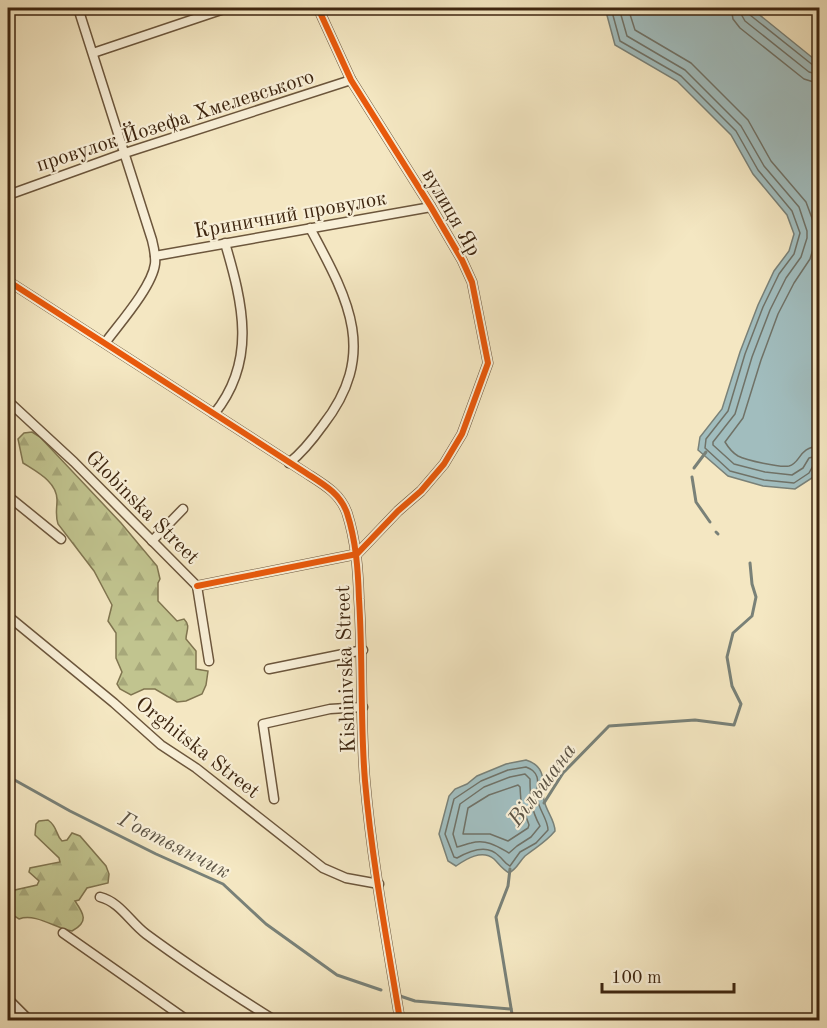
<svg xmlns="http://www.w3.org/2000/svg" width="827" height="1028" viewBox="0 0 827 1028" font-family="'Old Standard TT',serif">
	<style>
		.forest { fill: url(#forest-firs); stroke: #807550; stroke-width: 1.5 }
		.water { fill: #a1bdbe; stroke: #798178; stroke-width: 1.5 }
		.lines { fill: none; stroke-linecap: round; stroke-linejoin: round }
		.shore { stroke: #707267; stroke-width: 1.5 }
		.stream { stroke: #798178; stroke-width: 3 }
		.minor-casing { stroke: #6c563c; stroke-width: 11 }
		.minor { stroke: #f8efd7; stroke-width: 8 }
		.cycleway-casing { stroke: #f8efd7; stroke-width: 10 }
		.cycleway { stroke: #e8590c; stroke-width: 6 }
		.labels { text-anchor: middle; stroke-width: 4.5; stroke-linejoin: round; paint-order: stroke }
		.street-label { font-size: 21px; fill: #3e2610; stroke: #f8efd7 }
		.water-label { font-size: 22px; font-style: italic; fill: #5c5344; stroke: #f8efd7 }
	</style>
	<defs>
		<pattern id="forest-firs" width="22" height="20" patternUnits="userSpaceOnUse" patternTransform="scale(1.5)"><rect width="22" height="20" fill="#c1c48f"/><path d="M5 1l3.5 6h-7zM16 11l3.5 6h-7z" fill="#a7a87a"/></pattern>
	</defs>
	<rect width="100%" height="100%" fill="#f4e7c2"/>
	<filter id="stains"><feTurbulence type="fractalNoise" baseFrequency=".00333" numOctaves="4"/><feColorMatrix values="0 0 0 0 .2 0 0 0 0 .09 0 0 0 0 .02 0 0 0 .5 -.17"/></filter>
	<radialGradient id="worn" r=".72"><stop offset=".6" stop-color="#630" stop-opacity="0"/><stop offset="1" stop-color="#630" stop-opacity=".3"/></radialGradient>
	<g class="forest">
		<path d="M32,432L40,437L121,523L157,566L160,579L158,583V601L177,621L184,619C191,626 186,631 186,639L196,651V669L208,671L206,685L202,694L186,701L177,702L155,689H144L131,695L120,689L117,684L122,672L116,658V633L108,621L112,605L94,571L58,524C55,515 57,509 57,500C57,482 37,472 23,463L18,439L24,433Z"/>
		<path d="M48,820C58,827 55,834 62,841L67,840L72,833L80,836L106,866L109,874L108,883L87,888L79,900L75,901C84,914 89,922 72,931C55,928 36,913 19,919L11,914L8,906L15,890L37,885L39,881L29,872L30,868L60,862L59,858L35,835L36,824L39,821Z"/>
	</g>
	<g class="water">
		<path d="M605,8H751L819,63V457L815,476L795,489L763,486L728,476L698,450L700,437L722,409L740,352L758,305L774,271L789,251L794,234L787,215L753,174L731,135L677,81L615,45Z"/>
		<path d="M526,760C533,762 538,765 541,772C545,781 541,790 544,800C546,811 555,820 555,831C545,843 536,847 525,856C519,862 517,869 509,873C502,869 499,864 494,859C482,849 466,859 456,866L448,861L439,834L449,796L455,789L467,784L477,776L506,764Z"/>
	</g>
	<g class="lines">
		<g class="shore">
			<path d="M611,8L620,41L681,76L736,131L758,170L792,211L800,233L794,254L779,274L763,307L745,354L728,411L706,439L705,448L730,471L764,480L794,483L809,473L814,464L820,463"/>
			<path d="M619,8L627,36L685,70L741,126L764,166L799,207L807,231V238L801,257L786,278L770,310L752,357L735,414L713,442V445L734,464L765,472L792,475L803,468L809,458L820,455"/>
			<path d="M628,8L635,30L691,63L748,120L771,161L806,202L816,229V239L810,259L794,283L778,314L761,360L743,418L725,442C728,447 733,453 738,456C746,460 780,468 789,466C801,463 798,447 820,446"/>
			<path d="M731,8L733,19L740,28L804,79L820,84"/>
			<path d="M740,8L741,14L745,21L809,72L820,75"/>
			<path d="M747,8L750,15L814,66L820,67"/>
			<path d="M526,767C531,769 535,771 537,777C539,783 536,790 537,797C538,809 548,819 548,830L536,843L520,852L510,866C504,863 504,860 499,856C487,843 469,851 457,858L454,857L445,834L454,799L481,781L508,770Z"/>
			<path d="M525,774L530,779C530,797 531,810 540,826L531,837L517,846L509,853C497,846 487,839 471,843C466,844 462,846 457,847L453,834L460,804L484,787L510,777Z"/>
			<path d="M518,785L520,787L521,802L529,825L528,828L508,841L490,834H463L468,808L489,795Z"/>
		</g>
		<g class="stream">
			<path d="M694,468L706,452"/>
			<path d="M692,477L696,502L710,522"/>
			<path d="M716,532L718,534"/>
			<path d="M8,773L11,778L70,811L156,854L223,884L266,924L337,975L381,990"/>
			<path d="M544,803L563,773L609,726L695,720L734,725L741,704L732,686L727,657L733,633L752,616L756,597L752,584L750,563"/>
			<path d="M510,869L508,886L496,917L513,1020"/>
			<path d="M397,995L415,1001L511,1009"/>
		</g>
		<defs>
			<g id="minor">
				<path d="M78,8L152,240C154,248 156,256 155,264C152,287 119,324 105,343"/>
				<path d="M93,53L227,8"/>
				<path d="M11,194L125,153L351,80"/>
				<path d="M155,256L431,207"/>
				<path d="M8,281L306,473C323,484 340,493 347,513C356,541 358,569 359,599C363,659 360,721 365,781C372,861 387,941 400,1020"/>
				<path d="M8,401L74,462L197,586L209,661"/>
				<path d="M214,414C257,361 243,304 225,243"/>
				<path d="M289,463C303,452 313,439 323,425C379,353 348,299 310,228"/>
				<path d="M8,496L61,539"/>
				<path d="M152,541L183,509"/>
				<path d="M197,586L357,554L398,511L421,491L444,464L462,434L488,363L472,282L462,260L431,207L351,80L318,8"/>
				<path d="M8,616L114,703L161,745L196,768L323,868L346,878L379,884"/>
				<path d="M269,669L363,650"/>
				<path d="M274,799L263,724L330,709L363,707"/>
				<path d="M100,897C120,902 130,922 146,934C188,965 231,993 274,1020"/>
				<path d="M63,933L187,1020"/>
				<path d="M8,999L29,1020"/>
			</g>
		</defs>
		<use href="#minor" class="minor-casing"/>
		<use href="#minor" class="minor"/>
		<defs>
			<g id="cycleway">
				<path d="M8,281L306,473C323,484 340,493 347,513C356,541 358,569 359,599C363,659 360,721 365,781C372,861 387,941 400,1020"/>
				<path d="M197,586L357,554L398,511L421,491L444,464L462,434L488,363L472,282L462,260L431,207L351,80L318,8"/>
			</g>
		</defs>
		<use href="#cycleway" class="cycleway-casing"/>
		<use href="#cycleway" class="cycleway"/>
	</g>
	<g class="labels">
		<g class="street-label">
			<text transform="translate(175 120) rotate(-18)" y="7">провулок Йозефа Хмелевського</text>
			<text transform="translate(452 212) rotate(60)" y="7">вулиця Яр</text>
			<text transform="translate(290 214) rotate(-10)" y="7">Криничний провулок</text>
			<text transform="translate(143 507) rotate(45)" y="7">Globinska Street</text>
			<text transform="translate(345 669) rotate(-92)" y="7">Kishinivska Street</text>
			<text transform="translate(198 747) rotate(38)" y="7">Orghitska Street</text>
		</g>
		<g class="water-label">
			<text transform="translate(541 784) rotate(-53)" y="8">Вільшана</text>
			<text transform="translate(175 844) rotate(27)" y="8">Говтвянчик</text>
		</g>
	</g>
	<rect width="827" height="1028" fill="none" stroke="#f4e7c2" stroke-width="30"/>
	<rect x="9" y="9" width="809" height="1010" fill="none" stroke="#3e2610" stroke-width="3"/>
	<rect x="15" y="15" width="797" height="998" fill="none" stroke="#3e2610" stroke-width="1.5"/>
	<path d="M602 983v9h132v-9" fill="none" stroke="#3e2610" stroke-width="3"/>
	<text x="611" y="983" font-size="18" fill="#3e2610" stroke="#f8efd7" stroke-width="4.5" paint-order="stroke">100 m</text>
	<rect width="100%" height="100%" filter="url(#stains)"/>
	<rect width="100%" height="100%" fill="url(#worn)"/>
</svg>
